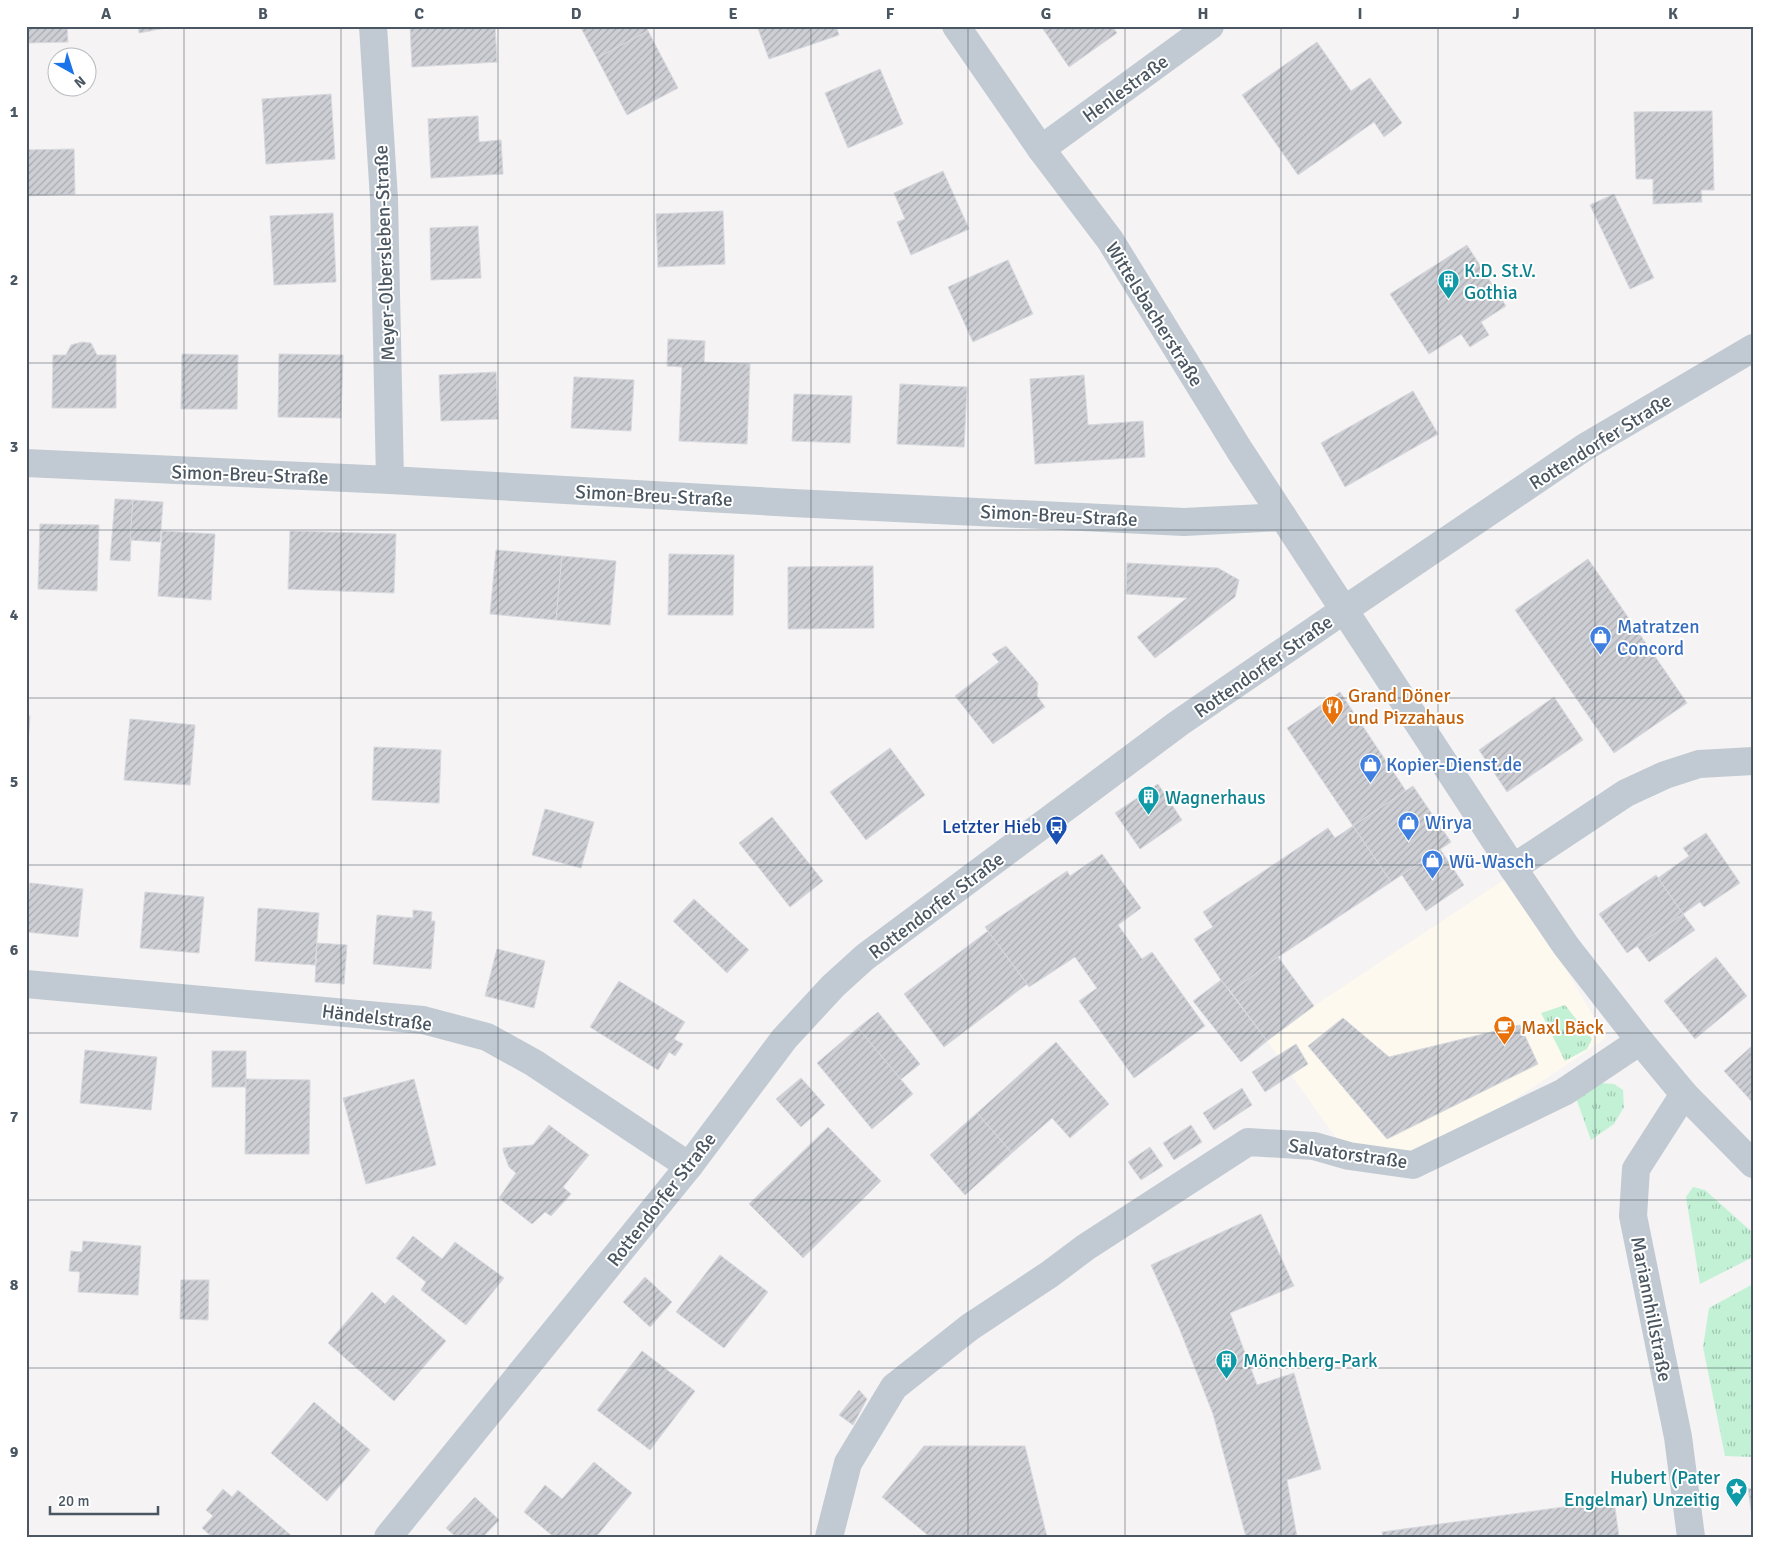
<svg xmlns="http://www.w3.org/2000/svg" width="1779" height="1563" viewBox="0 0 1779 1563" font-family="Signika,sans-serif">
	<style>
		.commercial { fill: #fdf9ef }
		.grass { fill: url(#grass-tufts) }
		.building { fill: url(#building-hatch); stroke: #d7d9de }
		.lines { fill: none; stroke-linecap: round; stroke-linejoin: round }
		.minor { stroke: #c1cad2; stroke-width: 28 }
		.grid { fill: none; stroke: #4a5661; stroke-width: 1; stroke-opacity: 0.55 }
		.labels { text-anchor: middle; stroke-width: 4; stroke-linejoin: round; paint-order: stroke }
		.street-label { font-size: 19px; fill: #4a5661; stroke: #fff }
		.culture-label { font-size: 19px; fill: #0d838f; stroke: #fff; text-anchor: start }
		.shop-label { font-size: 19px; fill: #366cbe; stroke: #fff; text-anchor: start }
		.food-label { font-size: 19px; fill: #c56008; stroke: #fff; text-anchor: start }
		.transit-label { font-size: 19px; fill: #164399; stroke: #fff; text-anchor: end }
		.neatline { fill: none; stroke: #4a5661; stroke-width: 2 }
		.grid-label { font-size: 16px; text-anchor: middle; font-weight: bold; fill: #4a5661 }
	</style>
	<defs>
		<pattern id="grass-tufts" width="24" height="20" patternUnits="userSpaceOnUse" patternTransform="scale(1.25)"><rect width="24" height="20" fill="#c3f1d5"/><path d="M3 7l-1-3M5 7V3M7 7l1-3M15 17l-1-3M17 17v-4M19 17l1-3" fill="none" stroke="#a0c6b0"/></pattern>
		<pattern id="building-hatch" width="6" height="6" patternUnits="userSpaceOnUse" patternTransform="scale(1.25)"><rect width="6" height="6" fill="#cdcfd5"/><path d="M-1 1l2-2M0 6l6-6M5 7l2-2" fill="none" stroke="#a8abb0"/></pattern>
	</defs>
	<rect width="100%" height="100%" fill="#f5f3f3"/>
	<path class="commercial" d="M1511,875L1606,1038L1541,1082L1413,1165L1349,1156L1267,1041L1314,1006Z"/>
	<g class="grass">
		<path d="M1565,1005L1592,1039L1587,1049L1565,1061L1541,1013Z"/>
		<path d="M1600,1083L1614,1084L1623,1090L1624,1107L1614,1124L1591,1140L1576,1098Z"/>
		<path d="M1693,1187L1705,1190L1753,1233V1257L1700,1284L1686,1197Z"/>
		<path d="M1753,1284V1457L1725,1456L1703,1347L1709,1308Z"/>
	</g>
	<g class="building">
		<path d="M26,26H67L68,42L26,43Z"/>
		<path d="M138,26H176L139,33Z"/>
		<path d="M410,26H495L497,62L412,67Z"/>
		<path d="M580,26H646L648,31L597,58Z"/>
		<path d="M757,26H836L839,35L769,59Z"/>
		<path d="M1047,26H1112L1117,33L1069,67L1043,29Z"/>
		<path d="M648,31L678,88L627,115L597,58Z"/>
		<path d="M1317,42L1351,91L1370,78L1402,123L1384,137L1374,122L1298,175L1242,95Z"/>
		<path d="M880,69L903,124L848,148L825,93Z"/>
		<path d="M331,94L335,159L266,164L262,99Z"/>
		<path d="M1712,111L1714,190H1701L1702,202L1653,204V179H1636L1634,112Z"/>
		<path d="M478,116L479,142L501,140L503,174L431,178L428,119Z"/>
		<path d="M74,149L75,194L26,196V150Z"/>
		<path d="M943,171L969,229L911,255L897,222L905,219L894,193Z"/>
		<path d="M1614,194L1654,278L1630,289L1590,205Z"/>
		<path d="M723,211L725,264L658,267L656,214Z"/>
		<path d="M333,213L336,282L274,285L270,216Z"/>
		<path d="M478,226L481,278L431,280L430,228Z"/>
		<path d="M1467,245L1506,306L1481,322L1489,335L1470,347L1461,334L1429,354L1390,294Z"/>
		<path d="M1008,260L1033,314L973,342L948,287Z"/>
		<path d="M668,339L705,341L704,362L750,364L747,444L679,441L682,367L667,366Z"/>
		<path d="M82,342L91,343L97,355H116V408H52L53,355H66L71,345Z"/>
		<path d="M182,354L238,355L237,409H181Z"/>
		<path d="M279,354L343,355L341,418L278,417Z"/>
		<path d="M496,372L498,419L441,421L439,375Z"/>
		<path d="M1084,375L1088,425L1143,421L1145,457L1035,464L1030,379Z"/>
		<path d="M574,377L634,380L631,431L571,428Z"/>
		<path d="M900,384L967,387L964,447L897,444Z"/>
		<path d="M1413,391L1438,434L1345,487L1321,443Z"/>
		<path d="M794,394L852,396L850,443L792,441Z"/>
		<path d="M115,499L133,500L130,561L110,560Z"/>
		<path d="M133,500L163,502L160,542L130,540Z"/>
		<path d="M40,524L99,525L97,591L38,589Z"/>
		<path d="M162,531L215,534L211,600L158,596Z"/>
		<path d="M290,531L396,534L394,593L288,589Z"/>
		<path d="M496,550L562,556L556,620L490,614Z"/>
		<path d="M669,554L734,555L733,615H668Z"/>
		<path d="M562,556L616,561L610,625L556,620Z"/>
		<path d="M1588,559L1687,703L1614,753L1515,610Z"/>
		<path d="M1127,563L1218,568L1239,580L1235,597L1155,658L1137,637L1187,598L1126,594Z"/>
		<path d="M873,566L874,628L788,629V567Z"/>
		<path d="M1006,646L1038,683L1037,696L1045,707L993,744L955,696L999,662L992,654Z"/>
		<path d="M1340,692L1406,791L1353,826L1287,728Z"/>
		<path d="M1554,697L1583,740L1507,792L1479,750Z"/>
		<path d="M26,716H30L26,773Z"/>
		<path d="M130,719L195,725L190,785L124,780Z"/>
		<path d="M374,747L441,750L439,803L372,800Z"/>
		<path d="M890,748L925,795L866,840L830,792Z"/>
		<path d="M1158,784L1182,820L1140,849L1115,813Z"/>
		<path d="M1413,786L1451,842L1391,882L1353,826Z"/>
		<path d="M545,809L594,822L581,868L532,855Z"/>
		<path d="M772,817L823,881L790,907L739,843Z"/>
		<path d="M1353,826L1391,882L1278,957L1231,992L1221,980L1194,939L1213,927L1203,912L1328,828L1335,838Z"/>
		<path d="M1706,833L1740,883L1704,907L1700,902L1683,914L1658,878L1689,856L1683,848Z"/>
		<path d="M1440,849L1464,885L1426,911L1402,875Z"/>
		<path d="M1102,854L1141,908L1118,925L1142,959L1152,952L1205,1026L1134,1078L1079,1001L1097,988L1075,957L1029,987L985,927L1067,871L1070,876Z"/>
		<path d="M1656,875L1683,914L1627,953L1599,914Z"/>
		<path d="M30,883L83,889L78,937L26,932Z"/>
		<path d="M145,892L204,897L199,953L140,948Z"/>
		<path d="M694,899L749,950L727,973L673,921Z"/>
		<path d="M258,908L319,913L315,965L255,961Z"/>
		<path d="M413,910L432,912L431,921H435L431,969L373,964L377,915L413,918Z"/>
		<path d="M1683,914L1695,930L1649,962L1637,946Z"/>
		<path d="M988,931L1027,984L944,1047L904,994Z"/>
		<path d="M317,943L347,945L344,984L315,982Z"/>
		<path d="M497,949L545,961L534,1008L485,996Z"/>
		<path d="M1278,957L1314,1006L1267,1041L1231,992Z"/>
		<path d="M1716,957L1747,996L1695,1039L1664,1001Z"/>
		<path d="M1221,980L1267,1041L1241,1062L1193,1001Z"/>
		<path d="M619,981L685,1022L674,1039L683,1044L675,1056L669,1052L658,1070L590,1027Z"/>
		<path d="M878,1012L920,1064L900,1080L858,1028Z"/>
		<path d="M1343,1018L1389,1057L1520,1025L1538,1064L1387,1139L1308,1046Z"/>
		<path d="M858,1028L913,1094L872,1129L817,1063Z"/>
		<path d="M1056,1042L1109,1104L1070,1138L1052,1118L1012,1153L977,1113Z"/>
		<path d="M1296,1044L1308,1064L1265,1092L1252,1072Z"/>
		<path d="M1753,1045V1103L1724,1071Z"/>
		<path d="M85,1050L157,1057L151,1110L80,1103Z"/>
		<rect x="212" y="1051" width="34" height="36"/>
		<path d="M801,1078L825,1105L801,1127L776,1099Z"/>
		<path d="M246,1079L310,1080L309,1154H245Z"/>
		<path d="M414,1079L436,1165L366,1184L343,1098Z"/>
		<path d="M1242,1088L1252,1105L1214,1130L1203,1113Z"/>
		<path d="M977,1113L1012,1153L965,1195L930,1155Z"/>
		<path d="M549,1125L589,1155L563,1187L571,1194L551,1216L545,1212L532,1224L499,1198L516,1173L509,1167L503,1151V1148L533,1145Z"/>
		<path d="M1191,1125L1202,1142L1174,1160L1163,1143Z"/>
		<path d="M828,1127L881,1181L803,1258L749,1204Z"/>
		<path d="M1150,1147L1163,1166L1141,1180L1128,1162Z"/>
		<path d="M1261,1214L1294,1286L1230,1313L1257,1385L1294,1373L1321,1469L1287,1480L1297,1537H1246L1213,1414L1180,1330L1151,1265Z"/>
		<path d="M413,1236L442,1259L455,1242L504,1278L466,1325L421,1290L426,1282L396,1258Z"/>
		<path d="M83,1241L141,1246L138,1295L78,1292L80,1272L69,1271L71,1251L82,1252Z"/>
		<path d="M720,1255L768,1292L724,1348L676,1312Z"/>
		<path d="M645,1277L672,1302L650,1327L623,1302Z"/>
		<path d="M181,1280H209L208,1320L180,1319Z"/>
		<path d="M372,1292L385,1304L393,1295L446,1341L394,1401L328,1343Z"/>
		<path d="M642,1351L695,1391L650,1450L597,1410Z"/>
		<path d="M859,1390L867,1399L853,1425L839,1415Z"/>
		<path d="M314,1402L370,1450L327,1501L271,1453Z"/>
		<path d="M924,1446H1025L1047,1537H930L882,1497Z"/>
		<path d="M594,1462L632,1493L596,1537H554L524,1512L545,1485L562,1499Z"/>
		<path d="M1753,1488V1524L1748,1489Z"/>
		<path d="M223,1489L232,1497L238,1490L293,1537H212L202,1528L213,1516L206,1510Z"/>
		<path d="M475,1497L499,1520L483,1537H456L446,1528Z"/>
		<path d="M1614,1500L1619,1537H1383L1382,1532Z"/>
	</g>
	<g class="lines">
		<g class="minor">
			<path d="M373,26L384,199L390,480"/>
			<path d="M956,26L1041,149L1110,240L1240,451L1513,868L1566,946L1640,1041L1684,1094L1753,1164"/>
			<path d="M1041,149L1210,26"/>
			<path d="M26,463L390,480L793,503L1184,522L1283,517"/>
			<path d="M1513,868L1626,793L1665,775L1699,764L1753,761"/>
			<path d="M26,984L423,1020L487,1037L534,1063L689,1166"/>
			<path d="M1684,1094L1636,1169L1633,1216L1678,1437L1691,1537"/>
			<path d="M388,1537L689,1166L784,1039L833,986L865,957L1179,723L1344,610L1585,447L1753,348"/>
			<path d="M829,1537L848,1463L894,1387L970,1327L1050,1274L1086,1247L1248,1142L1314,1146L1349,1156L1413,1165L1564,1092L1640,1041"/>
		</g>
	</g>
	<path class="grid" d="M184,26V1537M341,26V1537M498,26V1537M654,26V1537M811,26V1537M968,26V1537M1125,26V1537M1281,26V1537M1438,26V1537M1595,26V1537M26,195H1753M26,363H1753M26,530H1753M26,698H1753M26,865H1753M26,1033H1753M26,1200H1753M26,1368H1753"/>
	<defs>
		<symbol id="building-pin" viewBox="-11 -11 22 30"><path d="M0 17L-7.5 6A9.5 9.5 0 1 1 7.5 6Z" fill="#0f9aa8" stroke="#fff"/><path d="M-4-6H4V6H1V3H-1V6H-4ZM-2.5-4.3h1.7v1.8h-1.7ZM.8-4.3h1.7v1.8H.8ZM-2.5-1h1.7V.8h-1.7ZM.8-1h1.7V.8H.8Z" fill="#fff"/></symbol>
		<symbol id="shop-pin" viewBox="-11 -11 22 30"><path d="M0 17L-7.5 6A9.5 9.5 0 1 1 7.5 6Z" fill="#3f7fe0" stroke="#fff"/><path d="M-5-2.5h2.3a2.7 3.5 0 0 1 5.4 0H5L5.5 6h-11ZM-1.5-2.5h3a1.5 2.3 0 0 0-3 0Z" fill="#fff"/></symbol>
		<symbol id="restaurant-pin" viewBox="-11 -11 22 30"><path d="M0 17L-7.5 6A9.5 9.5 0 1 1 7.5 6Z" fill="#e8710a" stroke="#fff"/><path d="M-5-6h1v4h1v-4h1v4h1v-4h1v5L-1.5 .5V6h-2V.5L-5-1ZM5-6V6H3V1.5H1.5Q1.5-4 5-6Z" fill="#fff"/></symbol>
		<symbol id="bus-pin" viewBox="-11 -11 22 30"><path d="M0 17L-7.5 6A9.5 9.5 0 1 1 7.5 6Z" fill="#1a4fb4" stroke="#fff"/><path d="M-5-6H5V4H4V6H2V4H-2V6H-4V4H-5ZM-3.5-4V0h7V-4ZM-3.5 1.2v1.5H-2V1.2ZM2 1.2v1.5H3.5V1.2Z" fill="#fff"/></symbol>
		<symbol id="cafe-pin" viewBox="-11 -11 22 30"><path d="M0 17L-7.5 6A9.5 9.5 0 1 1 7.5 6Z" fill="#e8710a" stroke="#fff"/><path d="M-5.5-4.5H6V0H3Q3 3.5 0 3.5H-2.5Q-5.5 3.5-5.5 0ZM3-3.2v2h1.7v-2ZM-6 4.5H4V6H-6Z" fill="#fff"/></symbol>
		<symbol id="sight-pin" viewBox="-11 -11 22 30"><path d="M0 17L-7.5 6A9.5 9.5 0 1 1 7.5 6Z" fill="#0f9aa8" stroke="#fff"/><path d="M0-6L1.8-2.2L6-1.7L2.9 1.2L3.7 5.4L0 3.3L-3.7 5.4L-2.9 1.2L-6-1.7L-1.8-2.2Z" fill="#fff"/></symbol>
	</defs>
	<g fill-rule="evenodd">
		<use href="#building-pin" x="1436" y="268" width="25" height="34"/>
		<use href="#shop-pin" x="1588" y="624" width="25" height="34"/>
		<use href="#restaurant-pin" x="1320" y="694" width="25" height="34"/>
		<use href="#shop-pin" x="1358" y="752" width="25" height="34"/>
		<use href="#building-pin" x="1136" y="784" width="25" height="34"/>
		<use href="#shop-pin" x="1396" y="810" width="25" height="34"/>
		<use href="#bus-pin" x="1044" y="814" width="25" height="34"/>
		<use href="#shop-pin" x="1420" y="848" width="25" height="34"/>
		<use href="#cafe-pin" x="1492" y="1014" width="25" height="34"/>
		<use href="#building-pin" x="1214" y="1348" width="25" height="34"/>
		<use href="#sight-pin" x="1724" y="1476" width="25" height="34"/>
	</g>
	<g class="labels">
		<g class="street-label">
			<text transform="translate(1125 88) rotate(-36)" y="7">Henlestraße</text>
			<text transform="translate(384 253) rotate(-92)" y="7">Meyer-Olbersleben-Straße</text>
			<text transform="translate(1155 314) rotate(58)" y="7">Wittelsbacherstraße</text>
			<text transform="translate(1600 441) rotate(-32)" y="7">Rottendorfer Straße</text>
			<text transform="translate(250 474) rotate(2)" y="7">Simon-Breu-Straße</text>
			<text transform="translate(654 495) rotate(3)" y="7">Simon-Breu-Straße</text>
			<text transform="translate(1059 515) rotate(3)" y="7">Simon-Breu-Straße</text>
			<text transform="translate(1263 666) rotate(-35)" y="7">Rottendorfer Straße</text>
			<text transform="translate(936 905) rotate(-37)" y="7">Rottendorfer Straße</text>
			<text transform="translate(377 1017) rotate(7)" y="7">Händelstraße</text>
			<text transform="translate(1348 1153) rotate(8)" y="7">Salvatorstraße</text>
			<text transform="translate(661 1199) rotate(-52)" y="7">Rottendorfer Straße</text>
			<text transform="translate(1652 1309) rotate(79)" y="7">Mariannhillstraße</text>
		</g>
		<g class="culture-label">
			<text x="1464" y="277">K.D. St.V.<tspan x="1464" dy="22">Gothia</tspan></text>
			<text x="1165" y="804">Wagnerhaus</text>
			<text x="1243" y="1367">Mönchberg-Park</text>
			<text x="1720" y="1484" text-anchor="end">Hubert (Pater<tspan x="1720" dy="22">Engelmar) Unzeitig</tspan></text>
		</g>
		<g class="shop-label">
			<text x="1617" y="633">Matratzen<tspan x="1617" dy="22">Concord</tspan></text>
			<text x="1386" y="771">Kopier-Dienst.de</text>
			<text x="1425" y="829">Wirya</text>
			<text x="1449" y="868">Wü-Wasch</text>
		</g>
		<g class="food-label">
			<text x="1348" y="702">Grand Döner<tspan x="1348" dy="22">und Pizzahaus</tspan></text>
			<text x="1521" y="1034">Maxl Bäck</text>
		</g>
		<g class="transit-label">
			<text x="1041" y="833">Letzter Hieb</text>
		</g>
	</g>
	<rect width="1779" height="1563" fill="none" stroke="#ffffff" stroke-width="55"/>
	<g transform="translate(72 72) rotate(141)"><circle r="24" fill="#ffffff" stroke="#b7bbc0"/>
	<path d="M0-4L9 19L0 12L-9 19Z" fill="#1a73e8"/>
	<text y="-8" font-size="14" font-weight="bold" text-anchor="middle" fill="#4a5661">N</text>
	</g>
	<path d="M50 1506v8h108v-8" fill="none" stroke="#4a5661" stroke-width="2.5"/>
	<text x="58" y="1506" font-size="15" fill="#4a5661" stroke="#ffffff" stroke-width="4" paint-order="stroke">20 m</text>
	<rect x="28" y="28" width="1724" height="1508" class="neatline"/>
	<g class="grid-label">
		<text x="106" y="19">A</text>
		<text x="263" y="19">B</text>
		<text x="419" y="19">C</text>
		<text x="576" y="19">D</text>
		<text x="733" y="19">E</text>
		<text x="890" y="19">F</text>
		<text x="1046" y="19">G</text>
		<text x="1203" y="19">H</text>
		<text x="1360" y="19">I</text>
		<text x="1516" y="19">J</text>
		<text x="1673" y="19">K</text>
		<text x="14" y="117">1</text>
		<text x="14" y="285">2</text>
		<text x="14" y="452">3</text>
		<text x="14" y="620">4</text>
		<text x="14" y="787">5</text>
		<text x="14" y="955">6</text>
		<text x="14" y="1122">7</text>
		<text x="14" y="1290">8</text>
		<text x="14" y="1457">9</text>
	</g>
</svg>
